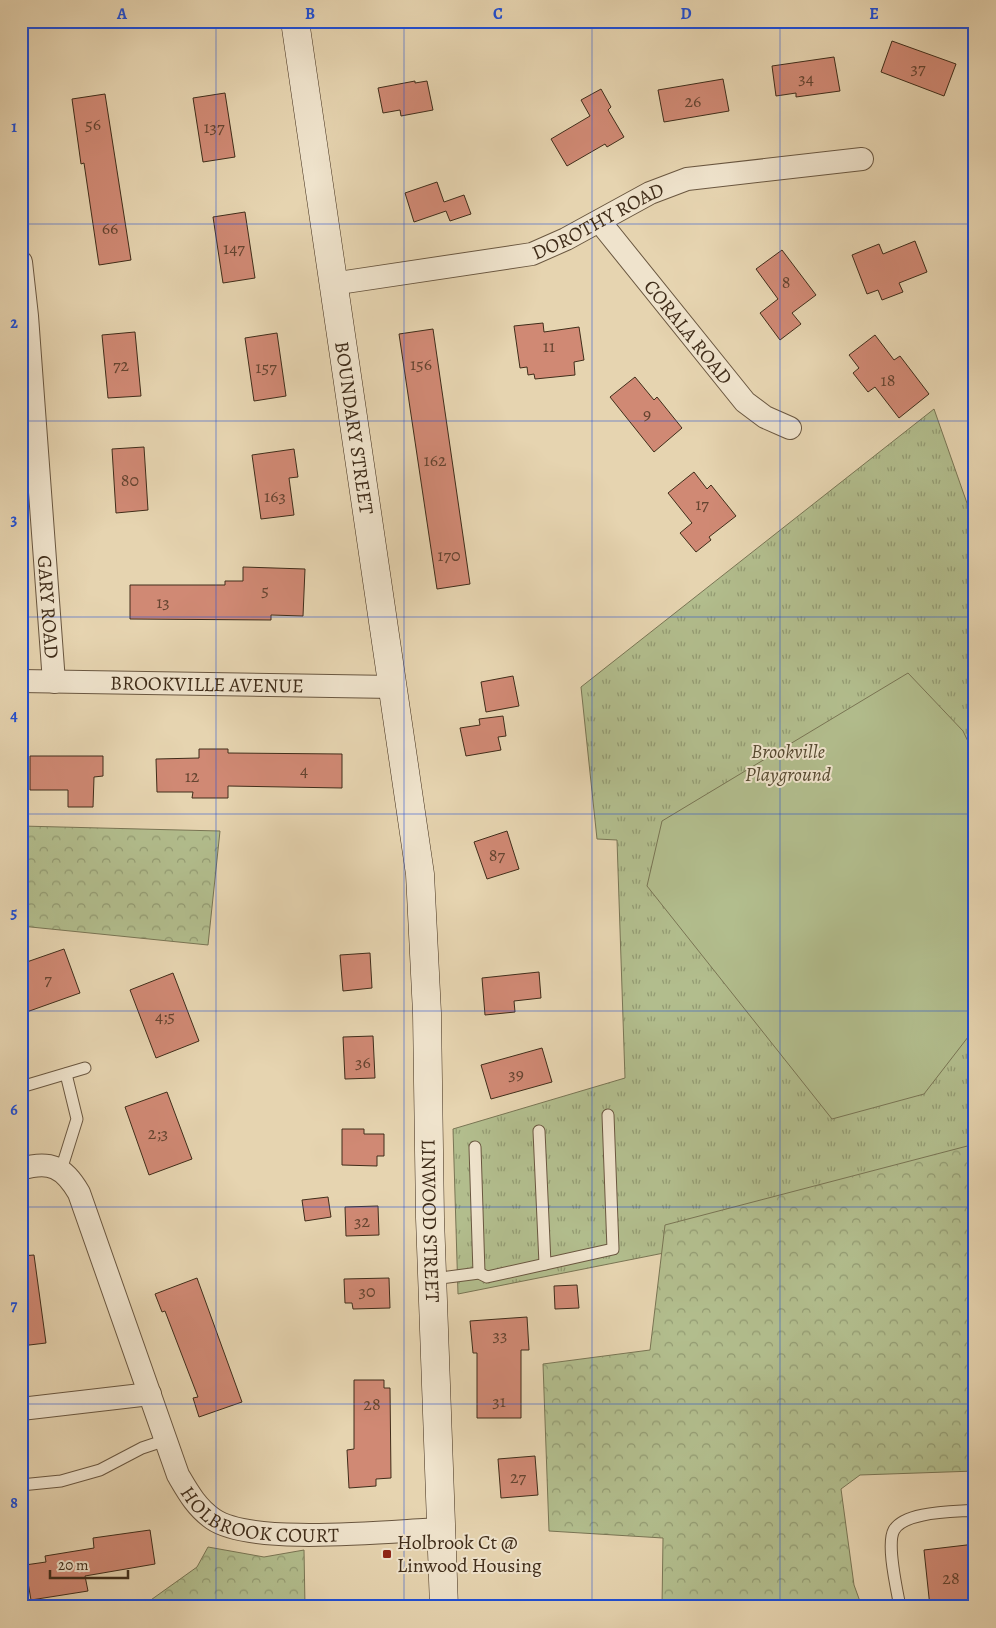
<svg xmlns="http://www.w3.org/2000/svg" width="996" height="1628" viewBox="0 0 996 1628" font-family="Alegreya,serif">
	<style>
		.grass { fill: url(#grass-tufts); stroke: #797554 }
		.forest { fill: url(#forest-crowns); stroke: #797554 }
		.pitch { fill: #b2bd8d; stroke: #797554 }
		.building { fill: #d08974; stroke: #402d1a }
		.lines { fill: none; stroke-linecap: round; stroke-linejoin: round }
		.service-casing { stroke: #6a5740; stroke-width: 13 }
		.minor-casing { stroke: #6a5740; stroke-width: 24 }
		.secondary-casing { stroke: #402d1a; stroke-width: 29 }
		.service { stroke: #efe3cc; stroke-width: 11 }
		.minor { stroke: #efe3cc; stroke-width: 22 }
		.secondary { stroke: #efe3cc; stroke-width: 28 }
		.grid { fill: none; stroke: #1d4ed8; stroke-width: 1; stroke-opacity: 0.55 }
		.poi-dot { fill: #8f2418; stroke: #efe3cc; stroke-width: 2 }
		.labels { text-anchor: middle; stroke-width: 4; stroke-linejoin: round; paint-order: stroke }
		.number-label { font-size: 18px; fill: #644430 }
		.street-label { font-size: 20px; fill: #402d1a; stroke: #efe3cc }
		.park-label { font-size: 20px; font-style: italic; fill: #574a31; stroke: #efe3cc }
		.poi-label { font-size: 20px; fill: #402d1a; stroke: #efe3cc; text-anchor: start }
		.neatline { fill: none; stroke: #1d4ed8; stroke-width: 2 }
		.grid-label { font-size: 16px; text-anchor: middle; font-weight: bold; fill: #1d4ed8 }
	</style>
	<defs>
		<pattern id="grass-tufts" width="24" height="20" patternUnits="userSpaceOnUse" patternTransform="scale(1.25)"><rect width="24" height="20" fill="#b2bd8d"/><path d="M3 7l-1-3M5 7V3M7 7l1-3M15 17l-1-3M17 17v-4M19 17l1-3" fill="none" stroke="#929a72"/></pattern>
		<pattern id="forest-crowns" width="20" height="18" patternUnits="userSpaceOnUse" patternTransform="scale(1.25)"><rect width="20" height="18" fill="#b2bd8d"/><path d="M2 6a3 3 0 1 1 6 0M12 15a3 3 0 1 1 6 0" fill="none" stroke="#929a72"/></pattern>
	</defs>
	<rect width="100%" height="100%" fill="#e6d4b0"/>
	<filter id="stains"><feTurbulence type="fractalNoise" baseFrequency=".004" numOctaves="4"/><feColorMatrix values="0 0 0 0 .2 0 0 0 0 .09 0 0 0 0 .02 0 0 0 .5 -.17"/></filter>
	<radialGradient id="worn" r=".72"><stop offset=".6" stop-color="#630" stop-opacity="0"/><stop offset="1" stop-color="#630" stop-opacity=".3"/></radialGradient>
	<path class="grass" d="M934,409L975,526V1223L689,1248L458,1294L453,1129L625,1078L617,840L597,839L581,687Z"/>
	<g class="forest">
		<path d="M21,826L220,831L208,945L21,926Z"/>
		<path d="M975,1144V1471L860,1475L841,1489L854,1585L862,1607H662L663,1538L549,1531L543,1364L650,1350L665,1225Z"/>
		<path d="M208,1547L264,1557L304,1550L305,1607H141L197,1567Z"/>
	</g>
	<path class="pitch" d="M908,673L963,731L975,756V1028L924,1094L832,1119L647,886L662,821Z"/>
	<g class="building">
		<path d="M892,41L956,64L944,96L881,72Z"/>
		<path d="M834,57L840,91L796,97V93L776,96L772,66Z"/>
		<path d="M723,79L729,111L664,122L658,90Z"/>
		<path d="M415,81V83L427,81L433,110L401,116L400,110L383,113L378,88Z"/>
		<path d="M601,89L611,107L608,110L624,137L607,147L605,144L567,166L551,139L590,116L581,100Z"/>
		<path d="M225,93L235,157L203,162L193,98Z"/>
		<path d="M105,94L131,260L99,265L84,163L81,164L72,99Z"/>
		<path d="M437,182L444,202L464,195L471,214L450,221L446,211L414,222L405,193Z"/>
		<path d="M245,212L255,278L223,283L213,217Z"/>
		<path d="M915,241L927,272L899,283L903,292L882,300L878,290L867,294L852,255L879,244L883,254Z"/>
		<path d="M782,250L816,295L792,313L801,324L780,340L760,313L778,299L756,269Z"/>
		<path d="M543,323L544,332L579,327L584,360L574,362L575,375L535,379L534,374L528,375L527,367L520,368L514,326Z"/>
		<path d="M433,329L470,584L437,589L399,334Z"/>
		<path d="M135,332L141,396L108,398L102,335Z"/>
		<path d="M277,333L286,396L254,401L245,338Z"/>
		<path d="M875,335L894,360L900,356L929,394L899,418L875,387L868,392L853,373L859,368L849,355Z"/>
		<path d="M635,377L654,400L657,397L682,428L654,452L610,397Z"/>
		<path d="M144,447L148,510L116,513L112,449Z"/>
		<path d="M294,449L298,477L289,478L294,515L261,519L252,455Z"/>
		<path d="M694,472L707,489L711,485L736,516L709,537L711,540L696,552L680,533L692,523L668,493Z"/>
		<path d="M243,567L305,569L303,616L271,615V620L130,619V585H225V581H243Z"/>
		<path d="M513,676L519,706L486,712L481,682Z"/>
		<path d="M503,716L506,736L498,737L501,750L466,756L460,728L480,725L479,719Z"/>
		<path d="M199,749H228V753L342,754V788L228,786V798H192L193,792H157L156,759L199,758Z"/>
		<path d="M30,756H103V776L94,777L93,807H68V790H30Z"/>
		<path d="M507,831L519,869L487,879L474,842Z"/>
		<path d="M64,949L80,993L21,1014V964Z"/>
		<path d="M370,953L372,988L343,991L340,955Z"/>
		<path d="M539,972L541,998L514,1001L515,1012L485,1015L482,978Z"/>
		<path d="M173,973L199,1041L156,1058L130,990Z"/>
		<path d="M373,1036L375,1078L345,1079L343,1037Z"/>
		<path d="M542,1048L552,1082L491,1099L481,1065Z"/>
		<path d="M167,1092L192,1159L149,1175L125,1107Z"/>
		<path d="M342,1129H364V1134H384V1156H377V1166L342,1165Z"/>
		<path d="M328,1197L331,1217L305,1221L302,1200Z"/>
		<path d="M378,1206L379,1235L346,1236L345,1207Z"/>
		<path d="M34,1255L46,1343L21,1346V1256Z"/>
		<path d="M197,1278L242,1402L199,1417L193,1398L198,1397L165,1311L162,1312L155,1294Z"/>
		<path d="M389,1278L390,1308L353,1309L352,1303H345L344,1279Z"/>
		<path d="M577,1285L579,1308L555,1309L554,1286Z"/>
		<path d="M527,1317L529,1350H521V1418H477V1353H473L470,1321Z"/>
		<path d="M354,1380H384V1388H390L391,1478L376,1479V1486L349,1488L347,1450L354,1449Z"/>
		<path d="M535,1456L538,1495L501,1498L498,1459Z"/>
		<path d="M150,1530L155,1564L85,1576L88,1591L31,1600L25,1565L46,1562L45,1556L94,1548L93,1538Z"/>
		<path d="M975,1544V1607H930L924,1550Z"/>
	</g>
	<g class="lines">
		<defs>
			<g id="service">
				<path d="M21,1087L85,1068"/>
				<path d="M539,1131L545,1264"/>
				<path d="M475,1147L479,1273"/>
				<path d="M61,1170L77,1119L66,1074"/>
				<path d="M433,1279L479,1273L487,1277L613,1249L608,1115"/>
				<path d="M21,1485L61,1481L100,1470L142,1448L166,1440"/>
				<path d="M900,1607C897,1590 886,1544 894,1530C905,1511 954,1512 975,1510"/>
			</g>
			<g id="minor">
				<path id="s1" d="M600,222L745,402L765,417L790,428"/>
				<path id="s2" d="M21,262L27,316L54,682"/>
				<path id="s3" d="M332,284L532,254L566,239L650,193L687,179L862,159"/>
				<path id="s4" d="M21,681L393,687"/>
				<path id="s5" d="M21,1169C50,1160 64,1167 79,1193L178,1475C188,1492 196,1507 213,1519C252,1546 390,1531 440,1529"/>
				<path d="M21,1409L150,1394"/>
			</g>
			<g id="secondary">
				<path id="s6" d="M295,21L420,874L427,1013L430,1218L444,1607"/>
			</g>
		</defs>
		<use href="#service" class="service-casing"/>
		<use href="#minor" class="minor-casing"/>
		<use href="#secondary" class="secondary-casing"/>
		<use href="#service" class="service"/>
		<use href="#minor" class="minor"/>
		<use href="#secondary" class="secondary"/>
	</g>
	<path class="grid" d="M216,21V1607M404,21V1607M592,21V1607M780,21V1607M21,224H975M21,421H975M21,617H975M21,814H975M21,1011H975M21,1207H975M21,1404H975"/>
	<rect class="poi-dot" x="382" y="1549" width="10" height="10" rx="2.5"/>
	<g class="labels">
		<g class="number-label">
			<text x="918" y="74">37</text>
			<text x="806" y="84">34</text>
			<text x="693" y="107">26</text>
			<text x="93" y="130">56</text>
			<text x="214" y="133">137</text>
			<text x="110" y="234">66</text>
			<text x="234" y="254">147</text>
			<text x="786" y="288">8</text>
			<text x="549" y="352">11</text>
			<text x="421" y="370">156</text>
			<text x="121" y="371">72</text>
			<text x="266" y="373">157</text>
			<text x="888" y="386">18</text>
			<text x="647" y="420">9</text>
			<text x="435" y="466">162</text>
			<text x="130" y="486">80</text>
			<text x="275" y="502">163</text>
			<text x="702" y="510">17</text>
			<text x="449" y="561">170</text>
			<text x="265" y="596">5</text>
			<text x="163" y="608">13</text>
			<text x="304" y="776">4</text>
			<text x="192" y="782">12</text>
			<text x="497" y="861">87</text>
			<text x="48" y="985">7</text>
			<text x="165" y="1022">4;5</text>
			<text x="363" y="1068">36</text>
			<text x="516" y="1080">39</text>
			<text x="158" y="1139">2;3</text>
			<text x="362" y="1227">32</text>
			<text x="367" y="1297">30</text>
			<text x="500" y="1341">33</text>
			<text x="499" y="1407">31</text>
			<text x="372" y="1410">28</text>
			<text x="518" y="1483">27</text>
			<text x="951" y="1584">28</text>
		</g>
		<g class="street-label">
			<text dy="7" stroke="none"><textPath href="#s3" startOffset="276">DOROTHY ROAD</textPath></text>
			<text dy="7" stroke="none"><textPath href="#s1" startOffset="141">CORALA ROAD</textPath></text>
			<text dy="7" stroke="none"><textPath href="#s6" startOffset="411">BOUNDARY STREET</textPath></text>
			<text dy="7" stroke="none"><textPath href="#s2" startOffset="346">GARY ROAD</textPath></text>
			<text dy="7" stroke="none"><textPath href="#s4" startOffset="186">BROOKVILLE AVENUE</textPath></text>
			<text dy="7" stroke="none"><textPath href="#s6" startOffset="1209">LINWOOD STREET</textPath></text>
			<text dy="7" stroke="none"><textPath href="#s5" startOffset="469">HOLBROOK COURT</textPath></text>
		</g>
		<g class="park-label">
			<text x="788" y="758">Brookville<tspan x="788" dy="23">Playground</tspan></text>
		</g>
		<g class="poi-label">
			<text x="397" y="1549">Holbrook Ct @<tspan x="397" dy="23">Linwood Housing</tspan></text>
		</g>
	</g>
	<rect width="996" height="1628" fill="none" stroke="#e6d4b0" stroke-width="55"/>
	<path d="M50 1570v8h78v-8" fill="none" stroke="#402d1a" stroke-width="2.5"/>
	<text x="58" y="1570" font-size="15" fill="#402d1a" stroke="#efe3cc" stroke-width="4" paint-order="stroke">20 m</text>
	<rect x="28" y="28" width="940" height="1572" class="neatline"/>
	<g class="grid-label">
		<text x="122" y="19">A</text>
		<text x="310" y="19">B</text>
		<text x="498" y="19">C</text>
		<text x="686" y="19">D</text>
		<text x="874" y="19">E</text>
		<text x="14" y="132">1</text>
		<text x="14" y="328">2</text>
		<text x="14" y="525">3</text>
		<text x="14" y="721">4</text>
		<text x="14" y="918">5</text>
		<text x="14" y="1115">6</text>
		<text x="14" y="1311">7</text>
		<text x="14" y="1508">8</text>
	</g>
	<rect width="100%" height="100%" filter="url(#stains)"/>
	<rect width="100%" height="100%" fill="url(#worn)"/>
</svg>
